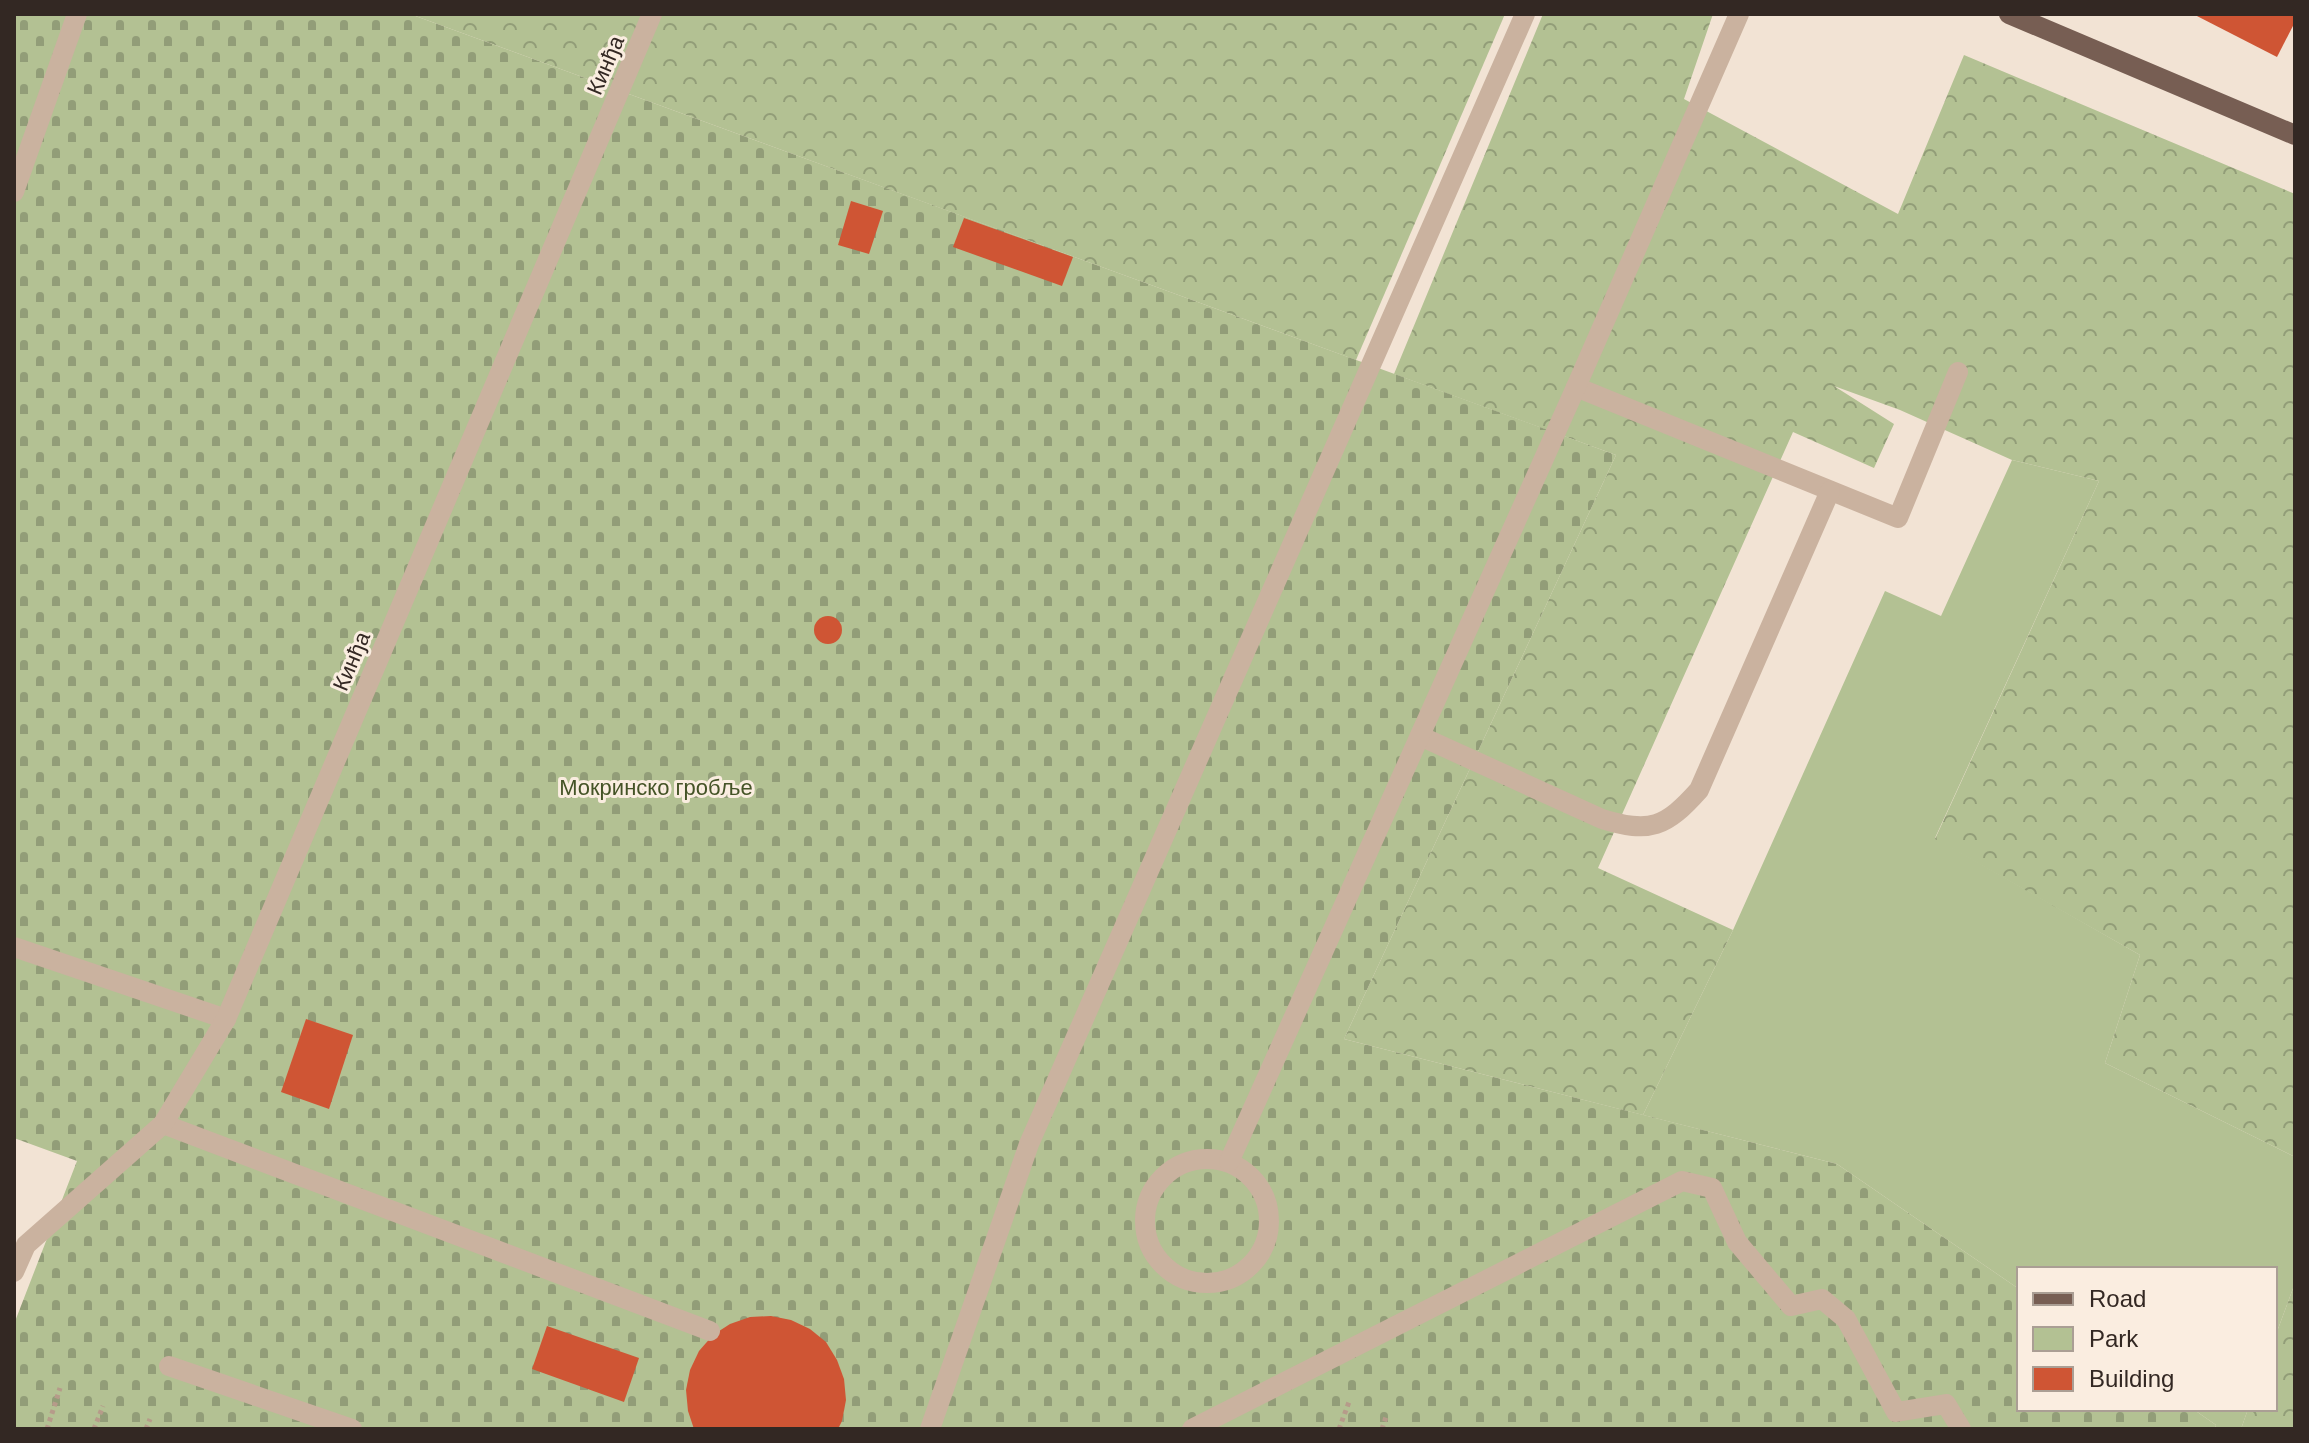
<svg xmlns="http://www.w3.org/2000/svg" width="2309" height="1443" viewBox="0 0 2309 1443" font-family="Arial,sans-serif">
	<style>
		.green { fill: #b3c193 }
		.forest { fill: url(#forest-crowns) }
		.cemetery { fill: url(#cemetery-stones) }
		.building { fill: #cf5534 }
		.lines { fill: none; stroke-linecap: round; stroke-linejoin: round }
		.path { stroke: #b69b8a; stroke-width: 5; stroke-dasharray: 4 4; stroke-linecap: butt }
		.minor { stroke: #cab29f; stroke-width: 20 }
		.major { stroke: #775e53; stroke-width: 20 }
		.labels { text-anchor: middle; stroke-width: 6; stroke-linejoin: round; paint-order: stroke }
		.street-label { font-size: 22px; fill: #332823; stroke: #faede0 }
		.park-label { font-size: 22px; fill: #445326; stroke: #faede0 }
	</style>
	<defs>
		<pattern id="forest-crowns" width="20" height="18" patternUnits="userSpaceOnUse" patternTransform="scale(2)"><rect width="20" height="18" fill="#b3c193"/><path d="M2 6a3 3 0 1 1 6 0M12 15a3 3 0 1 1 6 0" fill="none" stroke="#929d78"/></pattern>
		<pattern id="cemetery-stones" width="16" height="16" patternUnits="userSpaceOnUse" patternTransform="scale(2)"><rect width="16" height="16" fill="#b3c193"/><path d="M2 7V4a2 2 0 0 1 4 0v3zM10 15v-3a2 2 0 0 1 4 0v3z" fill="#929d78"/></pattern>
	</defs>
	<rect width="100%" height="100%" fill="#f2e3d4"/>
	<g class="green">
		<path d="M2012,460L2099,481L1935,838L2140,955L2105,1063L2295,1157V1283L2275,1337V1269H2019V1289L1837,1164L1643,1115L1733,930L1885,591L1941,616Z"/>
		<path d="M2193,1409H2248L2241,1429H2215L2216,1425Z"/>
	</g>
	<g class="forest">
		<path d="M410,14H1505L1356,360Z"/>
		<path d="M1543,14H1713L1684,99L1898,214L1964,55L2295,194V1157L2105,1063L2140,955L1935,839L2099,481L2012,460L1900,410L1834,386L1894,424L1874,468L1793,432L1598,868L1733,930L1643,1115L1344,1039L1616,455L1394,374Z"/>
		<path d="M2295,1283V1429H2241L2248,1409H2275V1337Z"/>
	</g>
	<path class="cemetery" d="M14,14H410L1616,455L1344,1039L1837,1164L2019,1289V1409H2193L2216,1425L2215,1429H14V1324L77,1161L14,1138Z"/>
	<g class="building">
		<path d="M2193,14H2295V22L2277,57Z"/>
		<path d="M851,201L883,211L869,254L838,245Z"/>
		<path d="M964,218L1073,257L1062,286L953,247Z"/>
		<circle cx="828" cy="630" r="14"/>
		<path d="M306,1019L353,1035L329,1109L281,1092Z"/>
		<path d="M771,1316L791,1320L810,1329L826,1342L837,1360L844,1379L846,1400L842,1421L838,1429H694L688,1411L686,1390L690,1370L699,1351L713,1335L730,1324L750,1317Z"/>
		<path d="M547,1326L639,1358L624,1402L532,1369Z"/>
	</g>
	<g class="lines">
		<g class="path">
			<path d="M47,1429L60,1388"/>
			<path d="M94,1429L103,1406"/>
			<path d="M146,1429L150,1419"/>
			<path d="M1339,1429L1349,1402"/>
			<path d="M1382,1429L1386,1417"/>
		</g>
		<g class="minor">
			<path d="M14,192L77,14"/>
			<path d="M1576,387L1898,518L1958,372"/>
			<path d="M1420,736L1602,819C1650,834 1666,827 1699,790L1830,491"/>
			<path d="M14,947L226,1019"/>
			<path d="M163,1124L710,1331"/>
			<circle cx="1207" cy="1221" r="62"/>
			<path d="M1229,1162L1576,387L1739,14"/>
			<path d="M14,1272L26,1245L163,1124L226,1019L652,14"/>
			<path d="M169,1366L352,1429"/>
			<path d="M930,1429L1029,1144L1525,14"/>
			<path d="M1192,1429L1682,1181L1712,1188L1737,1242L1791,1306L1822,1299L1846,1319L1896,1412L1946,1404L1961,1429"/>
		</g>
		<path class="major" d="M2009,14L2295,135"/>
	</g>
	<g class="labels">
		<g class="street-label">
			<text transform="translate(605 65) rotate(-67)" y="8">Кинђа</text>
			<text transform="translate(351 661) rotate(-67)" y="8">Кинђа</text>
		</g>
		<g class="park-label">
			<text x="656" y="795">Мокринско гробље</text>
		</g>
	</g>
	<rect width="2309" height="1443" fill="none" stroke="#332823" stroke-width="32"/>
	<rect x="2017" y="1267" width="260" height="144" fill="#faede0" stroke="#aa9e94" stroke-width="2"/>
	<rect x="2033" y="1293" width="40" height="12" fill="#775e53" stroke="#aa9e94" stroke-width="2"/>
	<text x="2089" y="1307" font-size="24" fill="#332823">Road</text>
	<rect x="2033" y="1327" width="40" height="24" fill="#b3c193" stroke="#aa9e94" stroke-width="2"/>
	<text x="2089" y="1347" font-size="24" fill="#332823">Park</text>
	<rect x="2033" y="1367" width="40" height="24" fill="#cf5534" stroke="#aa9e94" stroke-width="2"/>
	<text x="2089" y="1387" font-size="24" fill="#332823">Building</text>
</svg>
